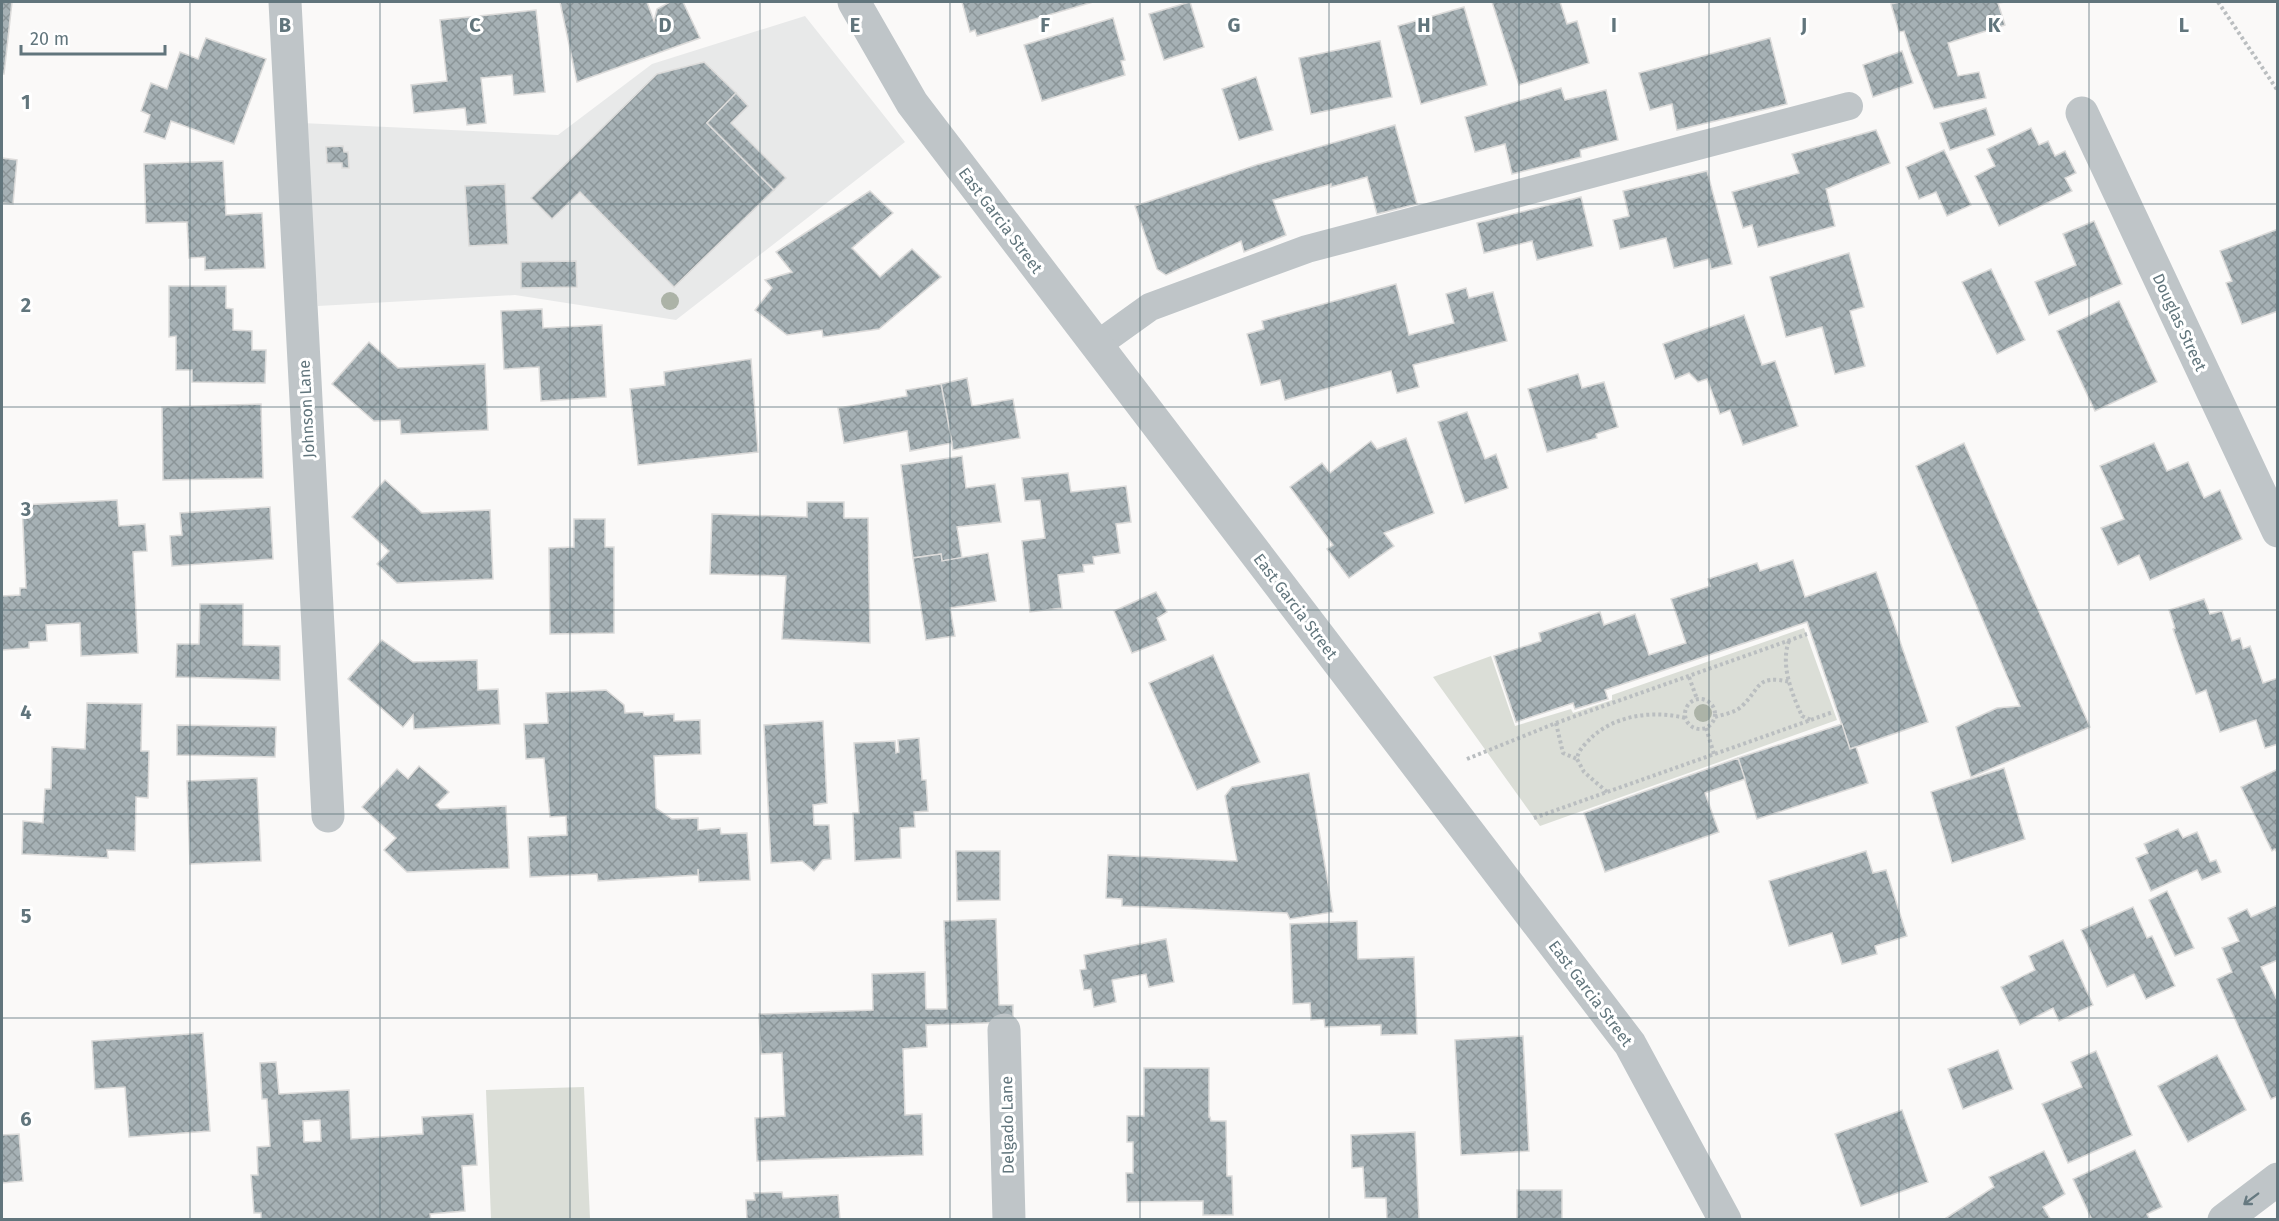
<svg xmlns="http://www.w3.org/2000/svg" width="2279" height="1221" viewBox="0 0 2279 1221" font-family="'Fira Sans',sans-serif">
	<style>
		.built { fill: #e8e9e9 }
		.green { fill: #dbded7 }
		.building { fill: url(#building-cross-hatch); stroke: #dcdbda; stroke-width: 1.5; fill-rule: evenodd }
		.lines { fill: none; stroke-linecap: round; stroke-linejoin: round }
		.path { stroke: #babec0; stroke-width: 4; stroke-dasharray: 3 3; stroke-linecap: butt }
		.lane { stroke: #bfc5c8; stroke-width: 28 }
		.street { stroke: #bfc5c8; stroke-width: 33 }
		.tree { fill: #acb3a7 }
		.oneway { stroke: #667980 }
		.grid { fill: none; stroke: #61757c; stroke-width: 1.5; stroke-opacity: 0.55 }
		.labels { text-anchor: middle; stroke-width: 6; stroke-linejoin: round; paint-order: stroke }
		.street-label { font-size: 16px; fill: #61757c; stroke: #fff }
		.grid-label { font-size: 20px; text-anchor: middle; font-weight: bold; fill: #61757c; stroke: #fff; stroke-width: 6; stroke-linejoin: round; paint-order: stroke }
	</style>
	<defs>
		<pattern id="building-cross-hatch" width="8" height="8" patternUnits="userSpaceOnUse" patternTransform="scale(1.5)"><rect width="8" height="8" fill="#a6b1b5"/><path d="M0 0l8 8M0 8l8-8" fill="none" stroke="#8b9598"/></pattern>
	</defs>
	<rect width="100%" height="100%" fill="#faf9f8"/>
	<path class="built" d="M805,16L905,142L676,320L515,295L318,306L302,123L558,135L652,64Z"/>
	<g class="green">
		<path d="M1804,628L1837,720L1540,826L1433,677L1491,656L1515,726L1571,709L1573,713L1612,700V695Z"/>
		<path d="M584,1087L590,1219H491L486,1090Z"/>
	</g>
	<g class="building">
		<path d="M2,2H12L4,74H2Z"/>
		<path d="M560,2H647L654,21L657,9L670,2H683L700,38L577,82Z"/>
		<path d="M962,2H1093L977,36L975,30L970,32Z"/>
		<path d="M1190,2L1204,47L1164,60L1149,14Z"/>
		<path d="M1492,2H1560L1567,24L1577,21L1589,63L1519,85Z"/>
		<path d="M1900,2H2005L1998,3L2005,25L1948,43L1958,76L1979,72L1986,98L1934,109L1911,53L1904,31L1899,32L1891,4Z"/>
		<path d="M1464,7L1487,85L1421,104L1398,26Z"/>
		<path d="M536,10L545,92L514,95L512,75L481,78L486,123L467,125L465,108L414,113L411,85L447,81L440,20Z"/>
		<path d="M1113,18L1125,60L1121,61L1125,75L1042,101L1024,45Z"/>
		<path d="M206,38L266,59L234,144L171,121L165,139L144,132L150,115L141,111L151,83L167,89L180,52L198,59Z"/>
		<path d="M1770,38L1787,104L1677,130L1672,104L1650,110L1639,73Z"/>
		<path d="M1380,41L1392,97L1311,114L1299,58Z"/>
		<path d="M1902,51L1913,83L1873,97L1863,65Z"/>
		<path d="M704,62L736,93L707,123L774,190L674,287L580,192L552,219L531,198L657,74Z"/>
		<path d="M1256,77L1273,130L1239,140L1222,89Z"/>
		<path d="M1561,88L1565,100L1606,90L1618,140L1580,150L1581,157L1512,174L1505,144L1475,152L1465,117Z"/>
		<path d="M736,93L748,106L731,123L786,178L774,190L707,123Z"/>
		<path d="M1986,108L1995,135L1950,150L1940,123Z"/>
		<path d="M1395,125L1417,204L1377,214L1367,177L1331,187V184L1273,200L1286,235L1244,252L1241,241L1166,275L1157,269L1135,206L1256,165Z"/>
		<path d="M2031,128L2039,145L2048,141L2055,156L2065,151L2076,173L2065,178L2072,191L1999,226L1975,176L1995,166L1987,149Z"/>
		<path d="M1876,130L1890,163L1826,189L1835,226L1758,247L1752,225L1743,228L1732,192L1799,173L1792,154Z"/>
		<path d="M343,146L344,152H348L349,168H342V163H327L326,147Z"/>
		<path d="M1944,150L1971,205L1947,216L1936,192L1919,199L1906,167Z"/>
		<path d="M2,158L17,160L13,204L2,203Z"/>
		<path d="M223,161L226,215L262,213L265,268L205,270V257L189,258L187,222L146,223L144,164Z"/>
		<path d="M1707,171L1732,264L1711,269L1709,259L1674,268L1666,238L1620,249L1613,220L1629,216L1623,191Z"/>
		<path d="M505,184L508,244L469,246L465,186Z"/>
		<path d="M870,191L893,213L852,248L880,277L912,249L941,277L879,329L823,337L822,330L787,335L755,310L772,288L765,280L792,272L776,252Z"/>
		<path d="M1581,197L1593,246L1537,260L1532,241L1484,253L1477,223Z"/>
		<path d="M2094,221L2122,284L2049,315L2035,282L2076,265L2063,234Z"/>
		<path d="M2278,229V311L2242,324L2226,283L2232,281L2220,251Z"/>
		<path d="M1849,253L1864,307L1850,311L1865,366L1835,374L1822,327L1786,337L1770,277Z"/>
		<path d="M576,261L577,287L521,288V262Z"/>
		<path d="M1991,269L2025,340L1997,354L1962,282Z"/>
		<path d="M1396,284L1409,335L1454,323L1446,294L1466,288L1469,298L1493,292L1507,341L1413,365L1419,387L1397,393L1391,371L1285,400L1280,380L1261,385L1247,334L1264,329L1262,321Z"/>
		<path d="M169,286H226V308L233,309V330L252,331V350H266L265,383L192,382V370H176V336L169,337Z"/>
		<path d="M2119,301L2157,382L2095,411L2057,331Z"/>
		<path d="M542,309L543,328L602,325L606,397L541,401L539,367L504,369L501,311Z"/>
		<path d="M1744,315L1762,365L1775,361L1798,426L1743,445L1730,410L1720,414L1707,379L1698,382L1689,373L1675,379L1663,344Z"/>
		<path d="M369,342L398,368L485,364L488,430L401,434L400,420L374,421L332,384Z"/>
		<path d="M751,359L758,452L638,465L630,389L665,385L664,372Z"/>
		<path d="M1578,374L1582,388L1604,382L1618,427L1596,434L1597,438L1547,452L1528,389Z"/>
		<path d="M967,378L972,406L1013,399L1020,438L953,450L941,384Z"/>
		<path d="M941,384L952,443L910,451L907,431L844,443L838,408L907,396L906,390Z"/>
		<path d="M261,404L263,478L163,480L162,407Z"/>
		<path d="M1467,412L1485,459L1496,454L1508,488L1465,503L1438,422Z"/>
		<path d="M1406,438L1434,513L1384,533L1394,546L1349,578L1327,549L1333,545L1290,487L1322,463L1330,473L1371,441L1377,449Z"/>
		<path d="M1964,443L2090,727L1971,777L1956,727L1997,708L2020,706L1916,466Z"/>
		<path d="M2154,443L2167,471L2188,462L2204,498L2220,490L2242,539L2150,580L2139,555L2118,565L2101,528L2124,519L2100,466Z"/>
		<path d="M962,456L966,488L995,484L1001,522L957,527L962,558L942,561L941,554L913,558L901,465Z"/>
		<path d="M1068,473L1071,492L1126,486L1131,522L1116,524L1120,553L1093,557L1094,564L1083,565L1084,572L1058,575L1062,608L1030,612L1022,541L1045,538L1040,500L1025,501L1022,478Z"/>
		<path d="M385,480L422,513L490,510L493,579L397,583L377,564L389,551L352,517Z"/>
		<path d="M117,500L119,526L145,524L147,551L133,552L138,653L81,656L80,623L46,625L47,641L29,642V648L2,650V596L20,595V588H26L22,505Z"/>
		<path d="M807,502H844V518H868L870,643L782,639L786,576L710,574L712,514L807,517Z"/>
		<path d="M270,507L273,559L172,566L170,536L182,535L180,513Z"/>
		<path d="M574,519H605V547H614V633L550,634L549,548L574,547Z"/>
		<path d="M988,553L996,601L950,608L955,636L926,640L913,558L941,554L942,561Z"/>
		<path d="M1793,560L1805,597L1876,572L1928,722L1850,749L1807,622L1605,690L1608,699L1575,709L1573,703L1516,722L1494,656L1541,641L1539,633L1600,612L1604,625L1635,614L1649,655L1686,643L1671,599L1710,586L1708,579L1757,563L1760,571Z"/>
		<path d="M1156,592L1167,612L1157,618L1166,640L1132,653L1114,611Z"/>
		<path d="M2204,599L2210,614L2222,611L2232,641L2240,638L2243,649L2250,646L2263,683L2278,678V744L2265,748L2256,720L2220,732L2206,690L2196,694L2173,629L2175,628L2169,610Z"/>
		<path d="M200,604H243V645L280,646V680L176,677L177,644H199Z"/>
		<path d="M382,640L413,662L477,660L478,690L498,689L500,724L414,729L413,715L403,727L348,679Z"/>
		<path d="M1213,655L1260,762L1197,790L1149,683Z"/>
		<path d="M606,690L624,705L625,713L643,712L644,716L674,714V721L700,720L701,754L654,756L656,808L672,819L698,818V830L720,828L721,834L747,833L750,880L699,882L698,869V875L598,881L597,874L530,877L528,837L567,835L566,816L550,817L544,758L526,759L524,724L548,723L546,693Z"/>
		<path d="M87,703L142,704L141,751H149L148,798L136,797L135,851L107,850L108,858L22,854L23,821L43,823L45,789H51L52,747L85,749Z"/>
		<path d="M823,721L827,803L813,805L814,825H829L831,859L823,860L814,871L802,861L771,863L764,725Z"/>
		<path d="M1842,724L1850,749L1856,747L1868,783L1757,819L1738,758Z"/>
		<path d="M177,725L276,727L275,757L177,755Z"/>
		<path d="M919,738L922,780H926L928,811L914,812L915,827L900,828L901,858L855,861L853,813H859L854,743L895,741L896,753L899,752L898,740Z"/>
		<path d="M1738,758L1745,779L1705,793L1719,832L1605,872L1584,813Z"/>
		<path d="M419,766L449,792L436,805L440,809L506,806L509,868L407,872L384,850L396,838L362,807L397,769L408,779Z"/>
		<path d="M2004,768L2025,839L1952,863L1931,792Z"/>
		<path d="M2276,770L2278,772V854L2275,849L2272,851L2241,787Z"/>
		<path d="M1309,773L1333,912L1290,919L1287,913L1122,906V899L1106,898L1108,855L1237,861L1225,796L1232,787Z"/>
		<path d="M257,778L261,861L190,864L187,781Z"/>
		<path d="M2178,829L2183,838L2197,832L2210,862L2216,860L2221,872L2202,880L2197,870L2151,891L2136,858L2148,853L2144,844Z"/>
		<path d="M956,851H1000V900L957,901Z"/>
		<path d="M1866,851L1873,873L1886,870L1907,936L1875,946L1877,954L1842,964L1832,933L1789,946L1769,881Z"/>
		<path d="M2167,891L2194,948L2175,956L2149,900Z"/>
		<path d="M2278,905V960L2261,967L2278,1002V1096L2271,1099L2217,979L2232,972L2222,948L2239,941L2228,918L2247,909L2251,917Z"/>
		<path d="M2133,907L2147,938L2152,936L2175,986L2146,999L2134,974L2107,987L2081,930Z"/>
		<path d="M996,919L999,1005H1013V1022L926,1025L927,1047L903,1049L905,1115L922,1114L923,1155L757,1161L755,1118L785,1116L782,1053L761,1054L759,1014L873,1010L872,974L925,972L926,1009H947L944,921Z"/>
		<path d="M1357,921L1358,959L1414,957L1417,1034L1381,1035V1025L1325,1027L1324,1019L1311,1020L1310,1003L1293,1004L1290,924Z"/>
		<path d="M1166,939L1174,982L1149,987L1146,974L1112,980L1116,1002L1094,1007L1091,989L1084,990L1080,970L1086,969L1084,955Z"/>
		<path d="M2063,940L2093,1005L2059,1021L2053,1008L2020,1025L2001,987L2035,970L2029,956Z"/>
		<path d="M203,1033L210,1131L129,1137L125,1087L95,1089L92,1041Z"/>
		<path d="M1523,1036L1529,1151L1461,1155L1455,1040Z"/>
		<path d="M1998,1050L2013,1089L1963,1109L1948,1069Z"/>
		<path d="M2096,1051L2132,1135L2068,1163L2042,1104L2082,1087L2071,1062Z"/>
		<path d="M2217,1055L2246,1110L2188,1142L2158,1086Z"/>
		<path d="M276,1062L279,1094L349,1090L351,1139L423,1134L422,1117L473,1114L477,1165L462,1166L465,1211L430,1214L431,1220H261V1213H254L251,1175H258L257,1147L270,1146L267,1099H262L260,1063ZM320,1120L321,1141L304,1142L303,1121Z"/>
		<path d="M1144,1068H1209V1117H1210L1211,1121H1226L1227,1176H1232L1233,1215H1203V1201L1127,1202L1126,1173H1133V1142H1127V1116H1144Z"/>
		<path d="M1902,1110L1928,1182L1861,1206L1835,1134Z"/>
		<path d="M1415,1132L1419,1220H1387L1386,1198H1365L1363,1167L1352,1168L1351,1135Z"/>
		<path d="M19,1134L23,1181L2,1183V1135Z"/>
		<path d="M2135,1150L2162,1207L2147,1214L2150,1220H2092L2073,1179Z"/>
		<path d="M2044,1151L2065,1194L2043,1207L2051,1220H1943L1994,1187L1989,1177Z"/>
		<path d="M1517,1190H1562V1220H1504L1517,1219Z"/>
		<path d="M782,1192L783,1198L838,1195L840,1220H747L746,1200H755L754,1193Z"/>
	</g>
	<g class="lines">
		<g class="path">
			<path d="M2218,2L2278,91"/>
			<path d="M1789,641C1780,665 1792,694 1802,716L1811,720"/>
			<path d="M1689,677L1697,699"/>
			<circle cx="1700" cy="714" r="15"/>
			<path d="M1715,717C1724,714 1735,713 1742,706C1761,688 1756,674 1790,682"/>
			<path d="M1556,723L1563,753L1577,759"/>
			<path d="M1706,728L1714,754"/>
			<path d="M1467,759L1556,723L1807,634"/>
			<path d="M1607,792L1584,772L1577,759C1578,750 1586,743 1592,737C1616,715 1654,710 1685,718"/>
			<path d="M1534,818L1833,712"/>
		</g>
		<path class="lane" d="M1097,345L1150,307L1307,249L1849,106"/>
		<g class="street">
			<path d="M285,2L328,816"/>
			<path d="M854,2L912,103L1630,1044L1725,1220"/>
			<path d="M2082,113L2278,531"/>
			<path d="M1004,1030L1009,1220"/>
			<path d="M2224,1220L2278,1179"/>
		</g>
	</g>
	<g class="tree">
		<circle cx="670" cy="301" r="9"/>
		<circle cx="1703" cy="713" r="9"/>
	</g>
	<defs><path id="oneway-shaft" d="M-6 0H5M1.5-3L5.5 0L1.5 3" fill="none" stroke-width="1.6" stroke-linecap="round" stroke-linejoin="round" transform="scale(1.5)"/></defs>
	<use class="oneway" href="#oneway-shaft" transform="translate(2251 1199) rotate(143)"/>
	<path class="grid" d="M190,2V1220M380,2V1220M570,2V1220M760,2V1220M950,2V1220M1140,2V1220M1329,2V1220M1519,2V1220M1709,2V1220M1899,2V1220M2089,2V1220M2,204H2278M2,407H2278M2,610H2278M2,814H2278M2,1018H2278"/>
	<g class="labels">
		<g class="street-label">
			<text transform="translate(1001 220) rotate(53)" y="6">East Garcia Street</text>
			<text transform="translate(2180 322) rotate(65)" y="6">Douglas Street</text>
			<text transform="translate(306 409) rotate(-93)" y="6">Johnson Lane</text>
			<text transform="translate(1296 606) rotate(53)" y="6">East Garcia Street</text>
			<text transform="translate(1591 993) rotate(53)" y="6">East Garcia Street</text>
			<text transform="translate(1007 1125) rotate(-91)" y="6">Delgado Lane</text>
		</g>
	</g>
	<g class="grid-label">
		<text x="285" y="32">B</text>
		<text x="475" y="32">C</text>
		<text x="665" y="32">D</text>
		<text x="855" y="32">E</text>
		<text x="1045" y="32">F</text>
		<text x="1234" y="32">G</text>
		<text x="1424" y="32">H</text>
		<text x="1614" y="32">I</text>
		<text x="1804" y="32">J</text>
		<text x="1994" y="32">K</text>
		<text x="2184" y="32">L</text>
		<text x="26" y="109">1</text>
		<text x="26" y="312">2</text>
		<text x="26" y="516">3</text>
		<text x="26" y="719">4</text>
		<text x="26" y="923">5</text>
		<text x="26" y="1126">6</text>
	</g>
	<rect width="2279" height="1221" fill="none" stroke="#61757c" stroke-width="6"/>
	<path d="M21 45v9h144v-9" fill="none" stroke="#61757c" stroke-width="3"/>
	<text x="30" y="45" font-size="18" fill="#61757c" stroke="#ffffff" stroke-width="4.5" paint-order="stroke">20 m</text>
</svg>
